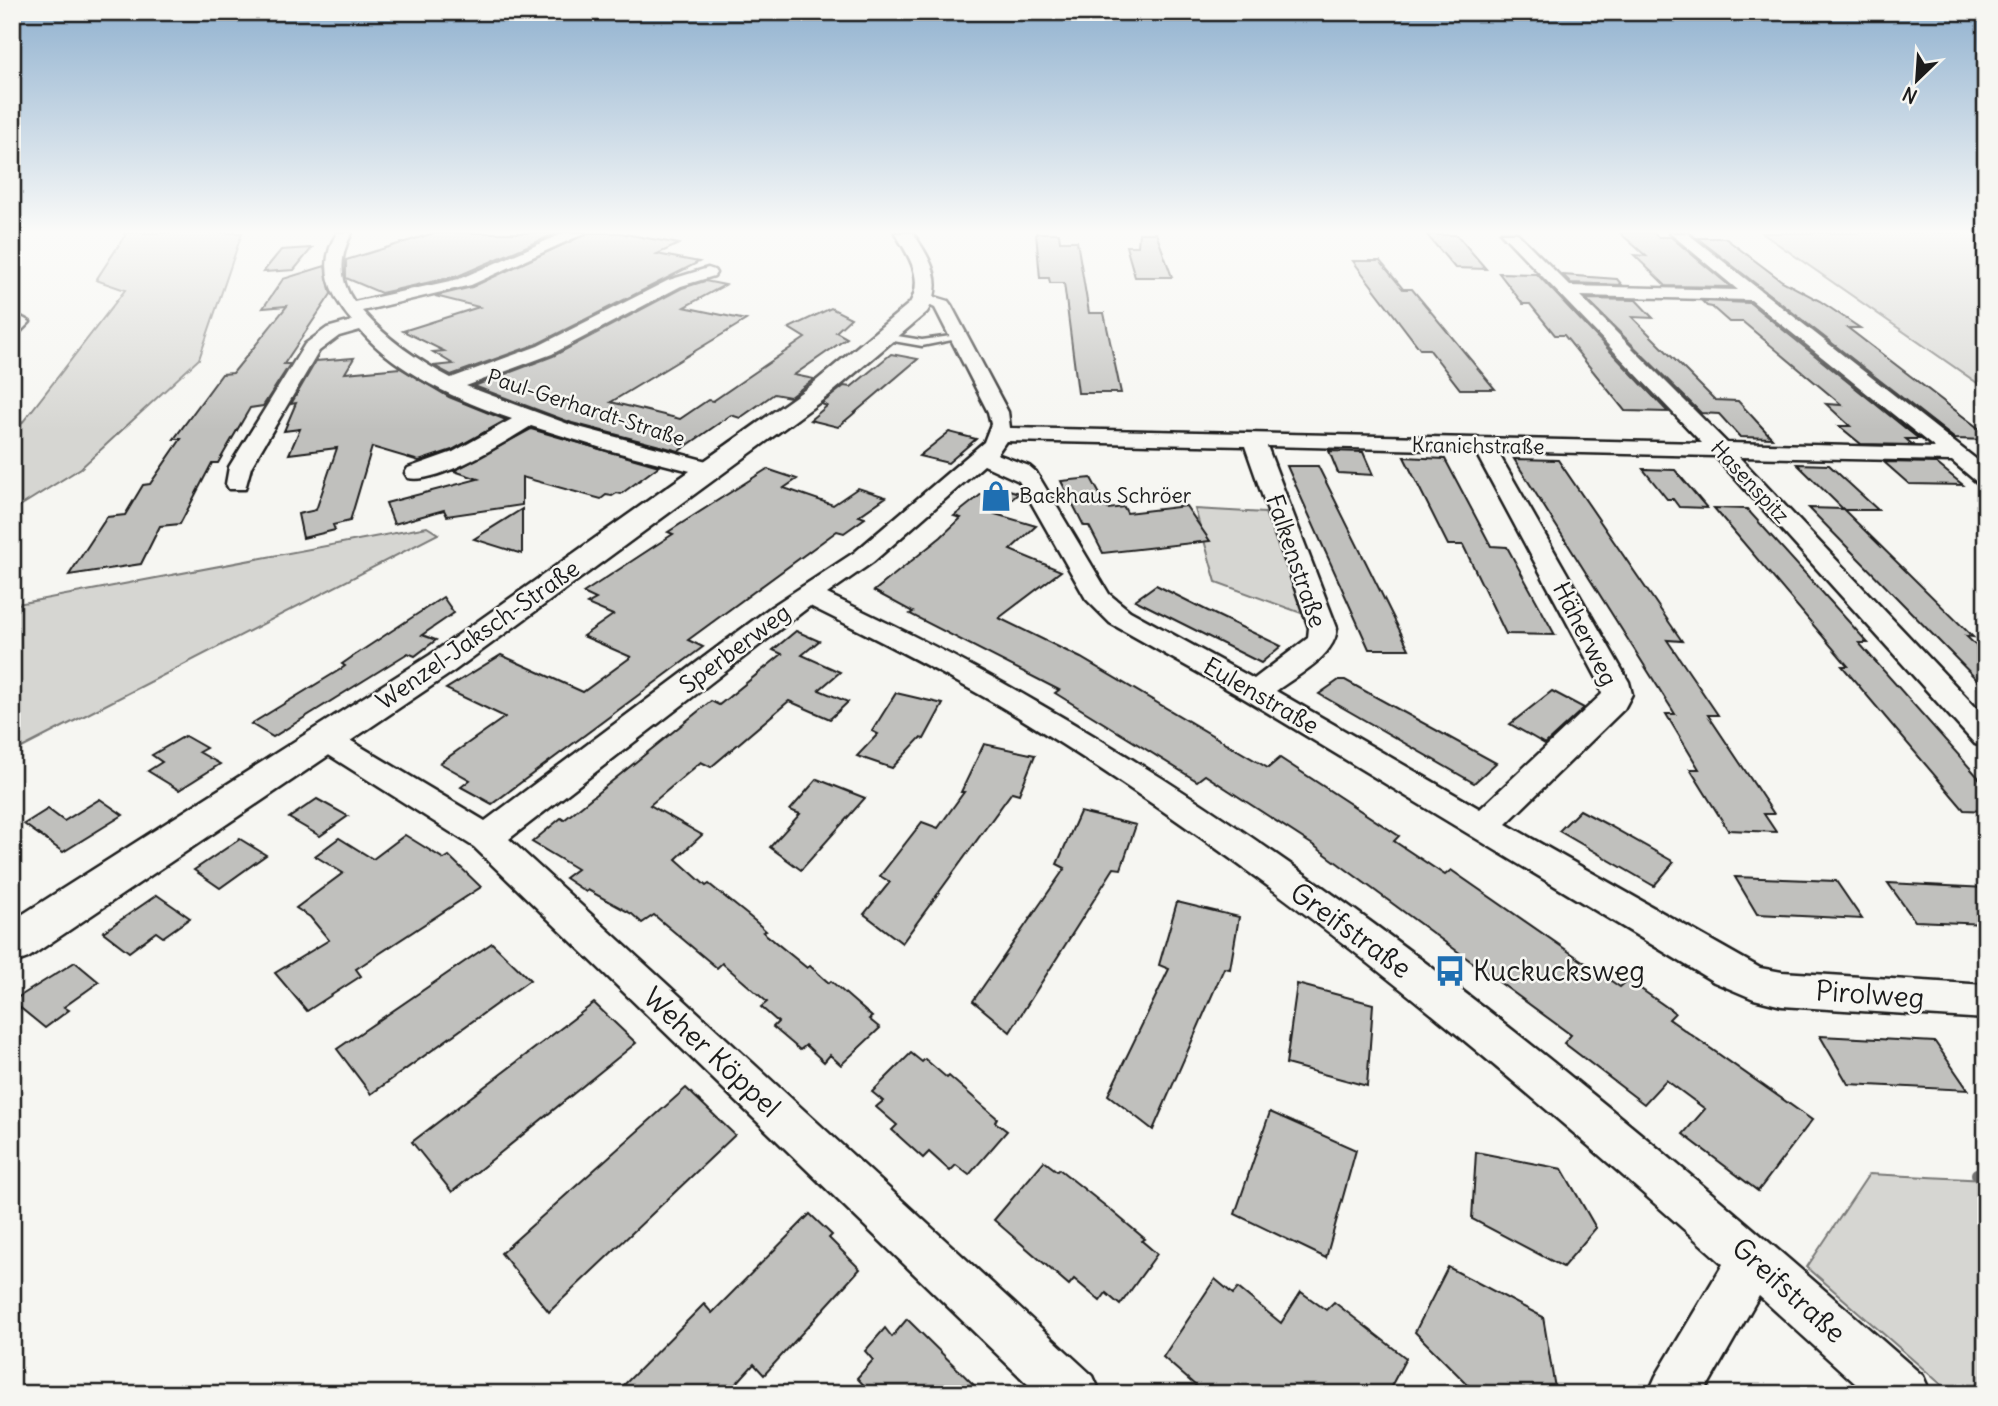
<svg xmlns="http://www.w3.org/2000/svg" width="1998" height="1406" viewBox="0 0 1998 1406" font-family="Delius,sans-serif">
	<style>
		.green { fill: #d6d6d2; stroke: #797977; stroke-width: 2 }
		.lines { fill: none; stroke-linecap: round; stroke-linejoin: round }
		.stream { stroke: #727271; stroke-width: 12 }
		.building { fill: #c0c0bd; stroke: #1c1c1c; stroke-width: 2 }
		.service-casing { stroke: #1c1c1c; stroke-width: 5 }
		.minor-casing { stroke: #1c1c1c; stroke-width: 5 }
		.tertiary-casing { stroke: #1c1c1c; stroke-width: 5 }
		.service { fill: #f6f6f2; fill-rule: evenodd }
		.minor { fill: #f6f6f2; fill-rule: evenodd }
		.tertiary { fill: #f6f6f2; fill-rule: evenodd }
		.labels { text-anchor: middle; stroke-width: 5; stroke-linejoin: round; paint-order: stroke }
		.far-street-label { font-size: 21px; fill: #1c1c1c; stroke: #f6f6f2 }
		.far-poi-label { font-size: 21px; fill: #1c1c1c; stroke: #f6f6f2; text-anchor: start }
		.street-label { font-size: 24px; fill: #1c1c1c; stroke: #f6f6f2 }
		.near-street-label { font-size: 28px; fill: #1c1c1c; stroke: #f6f6f2 }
		.near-poi-label { font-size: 28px; fill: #1c1c1c; stroke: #f6f6f2; text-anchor: start }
	</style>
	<rect width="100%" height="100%" fill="#f6f6f2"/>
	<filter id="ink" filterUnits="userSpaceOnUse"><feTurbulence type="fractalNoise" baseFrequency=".0143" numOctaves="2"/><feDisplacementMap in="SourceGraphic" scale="14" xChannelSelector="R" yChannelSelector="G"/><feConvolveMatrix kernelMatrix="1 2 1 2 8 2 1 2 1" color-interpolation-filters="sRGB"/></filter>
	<g filter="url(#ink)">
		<g class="green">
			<path d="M122,233H242L199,359L81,468L12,511V436L125,290L96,280L126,234Z"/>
			<path d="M1762,233H1986V389Z"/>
			<path d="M1195,509L1265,513L1304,614L1216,582Z"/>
			<path d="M427,527L438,534L12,753V605Z"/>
			<path d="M1869,1174L1986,1180V1394H1952L1807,1267Z"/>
		</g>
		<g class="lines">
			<path class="stream" d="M1977,1174L1986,1175"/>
		</g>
		<g class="building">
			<path d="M434,233H557L458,276L381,293L346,278V260Z"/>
			<path d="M588,233H620L679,244L657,254L699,262L537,344L451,375L434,366L453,364L433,352L444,351L403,331L479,307L435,296L472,287Z"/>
			<path d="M1036,233H1059L1060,241H1077L1089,313H1104L1121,393H1078L1064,283H1050L1049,278H1040Z"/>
			<path d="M1139,233H1156L1172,277H1135L1126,246H1138Z"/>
			<path d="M1620,233H1654L1658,237H1671L1731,287L1666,286L1634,255L1646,256Z"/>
			<path d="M1427,235H1457L1486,269L1455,268Z"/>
			<path d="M1697,238H1725L1782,281L1820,301L1860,328H1848L1986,434V440L1955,439Z"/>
			<path d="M312,248L294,270L263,272L281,250Z"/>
			<path d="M1353,261H1380L1403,289H1412L1495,389H1460L1429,349H1420Z"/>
			<path d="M325,266L331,294L284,364H290L263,406L250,408L218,463H212L180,524L160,526L141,564L69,575L107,517L125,515L143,485L150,484L181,439H174L222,374L233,373L287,306L263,308L283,279Z"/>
			<path d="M1499,273L1537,274L1668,412L1625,411L1564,335H1555L1530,304H1523Z"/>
			<path d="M1563,275L1617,279L1622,285L1571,283Z"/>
			<path d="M705,281L725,285L684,307L746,320L611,402L680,419L708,400L713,401L805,338L789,328L831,308L851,318L836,332L847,338L794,375L814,379L790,397L774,394L740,418L731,415L679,451L572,423L474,386L553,356L682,288Z"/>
			<path d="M1586,299L1636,300L1653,318L1632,317L1715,400L1738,401L1772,438L1740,437L1719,414L1701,413Z"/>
			<path d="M1702,301L1750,303L1919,439H1906L1913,445L1861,444L1839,426H1850L1826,404L1842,405L1743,322H1729L1712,307L1707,306Z"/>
			<path d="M891,354L918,359L838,427L810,420L827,406L821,404L844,386L851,387Z"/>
			<path d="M354,358L345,373L400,368L449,397L506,420L452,450L419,461L372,447L350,521L333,525L335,530L303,538L298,514L316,510L337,448L289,454L300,429L284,431L296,403L291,404L316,361Z"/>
			<path d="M531,429L659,466L621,494L617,493L612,496L606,495L601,499L522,477V505L447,516L444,510L394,524L386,503L478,479L454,471Z"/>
			<path d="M949,432L976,439L948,463L919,456Z"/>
			<path d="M1329,451L1363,452L1373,475L1338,473Z"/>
			<path d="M1404,457L1445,459L1491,546L1507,547L1555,635L1506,634L1463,545H1448Z"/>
			<path d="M1514,459L1558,460L1682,641L1667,640L1718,715H1708L1774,814H1764L1776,832L1728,830L1690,769H1699L1666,714H1675Z"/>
			<path d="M1884,462L1936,463L1963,485L1909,484Z"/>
			<path d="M1797,464L1829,465L1878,510H1844Z"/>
			<path d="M1287,466H1318L1409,649H1369Z"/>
			<path d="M767,469L797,479L784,488L833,505L858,488L886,497L859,516L865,518L844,533L837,531L688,640L703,647L492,804L461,787L470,780L440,763L505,717L446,689L501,655L583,692L631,657L583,636L613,615L587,604L596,599L583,593L673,534L668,532Z"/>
			<path d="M1643,469L1675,470L1707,508L1679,507L1673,499H1667Z"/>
			<path d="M1091,478L1108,509L1124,507L1127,513L1186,506L1210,541L1103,553L1089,526H1084L1061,481Z"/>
			<path d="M993,485L1019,493L995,514L1036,526L1010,550L1061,571L999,618L1081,658L1268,768L1280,758L1399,836L1394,841L1445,875L1451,870L1620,987L1628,980L1675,1013L1669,1019L1812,1120L1758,1191L1683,1134L1705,1109L1666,1080L1644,1104L1564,1043L1571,1035L1313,845L1205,775L1197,781L1055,693L1059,690L910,614L913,612L874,591L941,537L961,518L954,516Z"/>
			<path d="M1714,508L1747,509L1868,643H1859L1986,786V811L1964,810L1842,666H1848Z"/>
			<path d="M1809,508L1843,509L1973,637L1966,636L1986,655V689Z"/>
			<path d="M522,509V554L474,539Z"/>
			<path d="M1156,585L1216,615L1281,646L1261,663L1135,600Z"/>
			<path d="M443,597L454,613L422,635L436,640L415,656L408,653L273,737L251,724L341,669L345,666L342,664L352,657Z"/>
			<path d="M796,631L819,641L802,655L840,672L819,690L848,702L830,719L789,701L711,767L701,762L650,805L702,835L676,859L706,886L709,884L755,921L766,931L763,932L807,968L810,966L829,983L831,981L872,1017L869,1019L880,1028L841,1065L830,1055L824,1062L806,1045L800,1050L773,1027L778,1022L761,1007L767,1002L722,963L717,968L654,915L642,923L632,914L588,890L586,892L565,878L577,869L532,842L561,818L564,820L711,701L719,705L782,654L773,650Z"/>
			<path d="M1339,680H1345L1496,763L1474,783L1319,694Z"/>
			<path d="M1552,691L1584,708L1545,744L1510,724Z"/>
			<path d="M896,693L943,704L924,739L920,738L892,768L857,756L878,734L872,731Z"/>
			<path d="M185,736L206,748L199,752L220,764L179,790L148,771L162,762L152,755Z"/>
			<path d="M984,744L1035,755L1019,794L1012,792L902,943L864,914L890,882L880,876L922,822L938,828L964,792H961Z"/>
			<path d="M817,779L865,798L801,870L770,847L800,814L790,810Z"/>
			<path d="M100,799L123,815L63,852L24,824L48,809L64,821Z"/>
			<path d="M317,799L348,816L320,836L289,818Z"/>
			<path d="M1580,810L1610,826L1674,862L1654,886L1559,831Z"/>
			<path d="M1080,812L1136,825L1121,869L1114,868L1010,1032L973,1001L1065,868L1057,864Z"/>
			<path d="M405,835L444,859L449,856L481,887L356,969L361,976L307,1011L275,973L329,940L310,917L296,908L343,873L315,856L339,838L373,859Z"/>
			<path d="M240,839L266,855L220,888L194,870Z"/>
			<path d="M1735,877L1836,881L1862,919L1757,914Z"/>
			<path d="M1888,883L1986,888V924L1915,921Z"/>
			<path d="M157,895L190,918L163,937L156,932L129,952L103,932Z"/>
			<path d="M1177,902L1239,917L1230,969L1224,968L1153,1130L1108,1095L1169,969L1159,965Z"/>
			<path d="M492,943L530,980L371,1094L337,1049Z"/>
			<path d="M75,962L99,982L64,1007L69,1010L45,1028L12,1001Z"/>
			<path d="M1297,984L1373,1004L1367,1086L1286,1064Z"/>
			<path d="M594,1003L636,1043L452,1192L412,1142Z"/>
			<path d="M1820,1036L1935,1042L1968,1090L1848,1084Z"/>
			<path d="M911,1053L922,1062L925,1059L947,1078L949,1076L997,1118L995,1122L1007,1131L969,1175L956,1165L950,1171L929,1152L923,1158L892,1130L897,1125L876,1107L883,1101L872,1092Z"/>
			<path d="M686,1088L735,1135L549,1312L501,1253Z"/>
			<path d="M1270,1112L1356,1150L1326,1258L1235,1214Z"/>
			<path d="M1476,1152L1562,1169L1596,1228L1563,1267L1472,1219Z"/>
			<path d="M1044,1161L1057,1171L1059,1169L1113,1212L1145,1239L1142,1241L1157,1254L1120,1305L1106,1293L1100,1301L1074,1279L1069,1285L994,1220Z"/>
			<path d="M810,1214L832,1235L829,1238L860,1269L764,1375L754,1364L727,1394H615L704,1304L712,1313Z"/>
			<path d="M1448,1267L1543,1317L1556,1394H1477L1415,1332Z"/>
			<path d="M1215,1279L1233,1294L1238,1288L1281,1323L1301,1292L1326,1310L1334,1302L1406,1358L1387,1394H1205L1163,1357Z"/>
			<path d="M907,1319L983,1394H872L857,1378L873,1360L865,1351L885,1328L892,1337Z"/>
		</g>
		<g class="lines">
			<defs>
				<path id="service" d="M885,334L922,340L958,335L962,338L922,346L882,339L881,337Z"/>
				<g id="minor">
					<path d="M337,233H352C339,256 339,280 354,302L459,279L564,233H585L471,285L362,311C388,340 417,360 451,378L538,346L669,280L708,268L714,270L716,273L714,276L681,286L552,354L466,386L571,425L718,464L721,469L718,474L710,476L608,450L531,426C505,442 437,485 408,478L405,473L408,468L453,452L512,419C459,401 397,373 360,330L339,336L319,351L251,467L245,489H229L226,484L229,467L305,344L327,328L352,321C330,295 317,266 337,233Z"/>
					<path d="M1501,233H1517L1570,286L1738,290L1670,233H1687L1986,467V485L1978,483L1952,461L1739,457L1986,718V747L1975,744L1715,456L1497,451L1629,682L1632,694L1624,709L1506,824L1760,968L1782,972L1986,985V1019L1782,1006L1754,999L1714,982L1245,699L1110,623L1086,599L1019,481L984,465L873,562L827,594C899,628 970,663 1038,703C1357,886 1648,1135 1923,1376L1931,1394H1867L1759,1296L1703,1394H1648L1656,1376L1723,1264C1502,1067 1274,873 1020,718C952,677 881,641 810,606L509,839L1093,1376L1101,1394H1038L474,847L316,747L312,740L316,733L327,729L338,733L485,821L771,607L855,552L984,442L991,424L988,412L935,308L917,299L925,294L948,301L951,305L1008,412L1010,428L1702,443ZM1580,296L1751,300L1935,448L1727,443ZM1006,441L1245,446L1309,628L1308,638L1254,679L1130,611L1109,594L1036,472L1029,466L997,454ZM1267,446L1475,451L1599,682L1602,694L1480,809L1276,691C1297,675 1335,657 1337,628Z"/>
					<path d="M12,312L30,322L18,334L12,335Z"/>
				</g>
				<path id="tertiary" d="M895,233H913C930,259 946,282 927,312L828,396L454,671L28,958L12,964V921L430,655L810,386L910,303C925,278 908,255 895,233Z"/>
			</defs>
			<use href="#service" class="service-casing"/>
			<use href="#minor" class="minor-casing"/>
			<use href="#tertiary" class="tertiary-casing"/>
			<use href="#service" class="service"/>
			<use href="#minor" class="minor"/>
			<use href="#tertiary" class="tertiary"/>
		</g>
	</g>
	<linearGradient id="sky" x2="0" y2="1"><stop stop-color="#90b1cf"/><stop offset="0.54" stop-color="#fbfbf9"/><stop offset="1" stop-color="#fbfbf9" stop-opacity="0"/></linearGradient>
	<rect width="1998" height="430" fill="url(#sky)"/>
	<defs>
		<symbol id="shop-bare" viewBox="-9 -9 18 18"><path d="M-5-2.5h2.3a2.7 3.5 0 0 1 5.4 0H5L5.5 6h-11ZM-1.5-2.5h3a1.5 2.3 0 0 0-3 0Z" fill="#1f6fb2" stroke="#f6f6f2" stroke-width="2.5" paint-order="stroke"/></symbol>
		<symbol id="bus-bare" viewBox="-9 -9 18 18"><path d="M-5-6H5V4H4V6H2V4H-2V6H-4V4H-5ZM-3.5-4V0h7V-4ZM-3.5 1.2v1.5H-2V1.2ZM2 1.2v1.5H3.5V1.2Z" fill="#1f6fb2" stroke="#f6f6f2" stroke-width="2.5" paint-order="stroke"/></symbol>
	</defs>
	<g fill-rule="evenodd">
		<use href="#shop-bare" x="974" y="474" width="44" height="44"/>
		<use href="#bus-bare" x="1428" y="949" width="44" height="44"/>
	</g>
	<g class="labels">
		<g class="far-street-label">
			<text transform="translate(586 408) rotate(18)" y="7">Paul-Gerhardt-Straße</text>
			<text transform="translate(1478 446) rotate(1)" y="7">Kranichstraße</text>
			<text transform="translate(1750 482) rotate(47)" y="7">Hasenspitz</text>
		</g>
		<g class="far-poi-label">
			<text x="1019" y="503">Backhaus Schröer</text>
		</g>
		<g class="street-label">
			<text transform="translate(1296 561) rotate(71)" y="8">Falkenstraße</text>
			<text transform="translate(1585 634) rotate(63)" y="8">Häherweg</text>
			<text transform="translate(478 635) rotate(-35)" y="8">Wenzel-Jaksch-Straße</text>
			<text transform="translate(735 649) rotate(-37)" y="8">Sperberweg</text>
			<text transform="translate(1261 696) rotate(30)" y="8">Eulenstraße</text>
		</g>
		<g class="near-street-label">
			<text transform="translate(1351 930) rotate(36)" y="10">Greifstraße</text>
			<text transform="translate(1870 994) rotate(4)" y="10">Pirolweg</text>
			<text transform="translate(712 1052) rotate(43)" y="10">Weher Köppel</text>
			<text transform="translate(1789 1290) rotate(42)" y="10">Greifstraße</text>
		</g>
		<g class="near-poi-label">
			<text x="1473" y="981">Kuckucksweg</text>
		</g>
	</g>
	<rect width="1998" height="1406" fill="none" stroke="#f6f6f2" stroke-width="42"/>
	<rect x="21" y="21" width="1956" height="1364" fill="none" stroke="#1c1c1c" stroke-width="2.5" filter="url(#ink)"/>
	<g transform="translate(1917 80) rotate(205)" stroke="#f6f6f2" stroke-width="5" paint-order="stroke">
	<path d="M0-5L12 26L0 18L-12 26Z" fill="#1c1c1c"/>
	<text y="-10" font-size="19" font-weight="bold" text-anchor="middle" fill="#1c1c1c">N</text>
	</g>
</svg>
